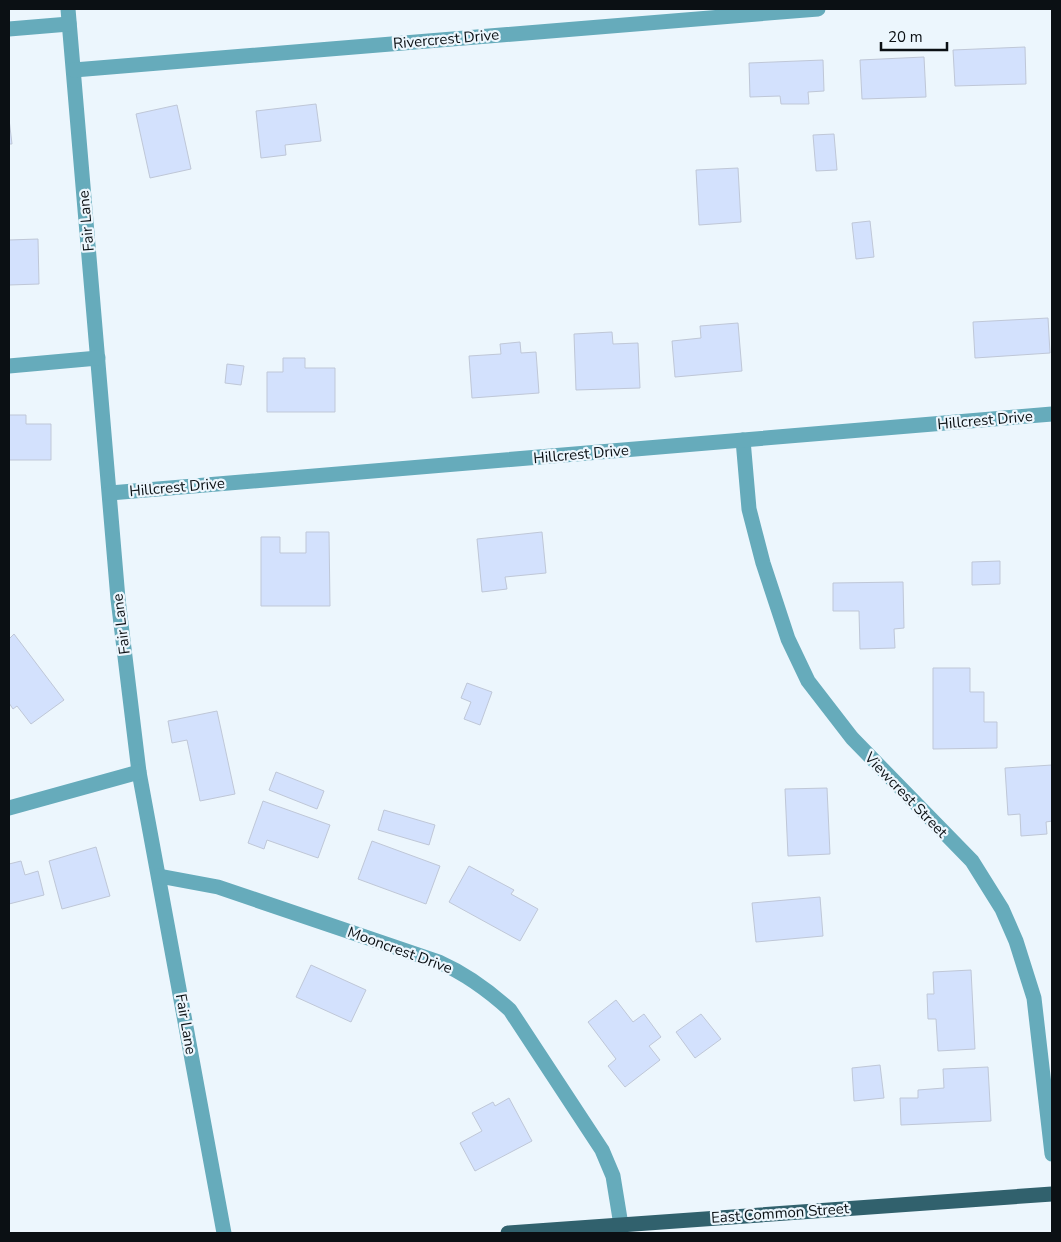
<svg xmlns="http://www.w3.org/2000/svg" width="1061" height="1242" viewBox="0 0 1061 1242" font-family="'Nunito Sans',sans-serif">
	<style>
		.building { fill: #d3e1fd; stroke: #bfc7d7 }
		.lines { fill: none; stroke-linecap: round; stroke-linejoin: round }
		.minor { stroke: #66abbb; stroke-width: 15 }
		.major { stroke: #31616d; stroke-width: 15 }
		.labels { text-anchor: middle; stroke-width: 4.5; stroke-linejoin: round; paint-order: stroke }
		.street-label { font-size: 15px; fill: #0b1014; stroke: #ecf6fd }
	</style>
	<rect width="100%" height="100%" fill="#ecf6fd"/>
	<g class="building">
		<path d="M1025,47L1026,84L955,86L953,50Z"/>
		<path d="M924,57L926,97L862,99L860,60Z"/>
		<path d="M823,60L824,91L808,92L809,104H781L780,96L750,97L749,63Z"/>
		<path d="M316,104L321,141L285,145L286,155L261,158L256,111Z"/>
		<path d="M177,105L191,169L150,178L136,114Z"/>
		<path d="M9,119L12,144H9Z"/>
		<path d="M834,134L837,170L816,171L813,135Z"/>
		<path d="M738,168L741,222L699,225L696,170Z"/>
		<path d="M870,221L874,257L856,259L852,223Z"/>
		<path d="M38,239L39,284L9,285V240Z"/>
		<path d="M1048,318L1050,353L975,358L973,322Z"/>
		<path d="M738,323L742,371L675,377L672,341L701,338L700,326Z"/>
		<path d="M612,332L613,344L638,343L640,388L576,390L574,334Z"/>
		<path d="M520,342L521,353L536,352L539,393L472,398L469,356L501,354L500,344Z"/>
		<path d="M283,358H305V368H335V412H267V372H283Z"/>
		<path d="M227,364L244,366L241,385L225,383Z"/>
		<path d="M9,415H26V424H51V460H9Z"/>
		<path d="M306,532H329L330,606H261V537H280V553H306Z"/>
		<path d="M542,532L546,573L505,577L507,589L482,592L477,539Z"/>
		<path d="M1000,561V584L972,585V562Z"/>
		<path d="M903,582L904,628L894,629L895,648L860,649L859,611H833V583Z"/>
		<path d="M14,634L64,700L31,724L17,706L13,709L9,703V639Z"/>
		<path d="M933,668H970V692H984V722H997V748L933,749Z"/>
		<path d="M467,683L492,692L480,725L464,719L471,702L461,698Z"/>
		<path d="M217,711L235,794L200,801L187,740L172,743L168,721Z"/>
		<path d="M1052,765V821L1046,822L1047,834L1021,836L1020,814L1008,815L1005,768Z"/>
		<path d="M276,772L324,791L317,809L269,790Z"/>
		<path d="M827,788L830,854L788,856L785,789Z"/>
		<path d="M263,801L330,825L318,858L267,840L264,849L248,843Z"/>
		<path d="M384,810L435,825L429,845L378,830Z"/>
		<path d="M372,841L440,866L426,904L358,879Z"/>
		<path d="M96,847L110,896L62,909L49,861Z"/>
		<path d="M21,861L25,875L38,871L44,895L9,904V864Z"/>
		<path d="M469,866L514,890L511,894L538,909L520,941L449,902Z"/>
		<path d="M820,897L823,936L756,942L752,903Z"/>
		<path d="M311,965L366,990L351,1022L296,997Z"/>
		<path d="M971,970L975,1049L938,1051L936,1019H928L927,994H934L933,972Z"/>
		<path d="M616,1000L633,1022L644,1014L661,1037L649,1046L660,1060L625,1087L608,1066L616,1059L588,1022Z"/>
		<path d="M701,1014L721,1039L695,1058L676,1032Z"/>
		<path d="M880,1065L884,1098L854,1101L852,1068Z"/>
		<path d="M988,1067L991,1121L901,1125L900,1098H918V1090L944,1088L943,1069Z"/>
		<path d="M509,1098L532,1141L475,1171L460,1143L482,1131L472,1113L493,1102L495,1106Z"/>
	</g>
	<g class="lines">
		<g class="minor">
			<path d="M68,9L118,599L139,772L224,1233"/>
			<path d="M9,29L69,24"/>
			<path d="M74,70L818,9"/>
			<path d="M9,366L98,358"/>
			<path d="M743,440L749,509L763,563L788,639L808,681L852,738L972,861L1002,909L1016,941L1034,998L1052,1154"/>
			<path d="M110,493L1052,414"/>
			<path d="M9,808L139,772"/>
			<path d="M159,876L218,887L439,962C466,974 488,990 510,1010L602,1150L613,1176L621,1225"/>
		</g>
		<path class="major" d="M508,1233L1052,1194"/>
	</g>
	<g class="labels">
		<g class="street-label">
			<text transform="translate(446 39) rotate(-5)" y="5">Rivercrest Drive</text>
			<text transform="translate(86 221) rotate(-95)" y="5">Fair Lane</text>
			<text transform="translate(985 420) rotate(-5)" y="5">Hillcrest Drive</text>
			<text transform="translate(581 454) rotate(-5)" y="5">Hillcrest Drive</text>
			<text transform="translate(177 487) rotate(-5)" y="5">Hillcrest Drive</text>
			<text transform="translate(121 624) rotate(-97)" y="5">Fair Lane</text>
			<text transform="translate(906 795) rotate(46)" y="5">Viewcrest Street</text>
			<text transform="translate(400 950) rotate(20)" y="5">Mooncrest Drive</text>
			<text transform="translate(186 1024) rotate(80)" y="5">Fair Lane</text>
			<text transform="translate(780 1213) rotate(-4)" y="5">East Common Street</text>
		</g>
	</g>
	<rect width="1061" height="1242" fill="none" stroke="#0b1014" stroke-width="20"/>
	<path d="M881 42v8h66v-8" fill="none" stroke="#0b1014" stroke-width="2.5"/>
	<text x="888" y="42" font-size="15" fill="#0b1014" stroke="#ecf6fd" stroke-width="4" paint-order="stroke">20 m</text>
</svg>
